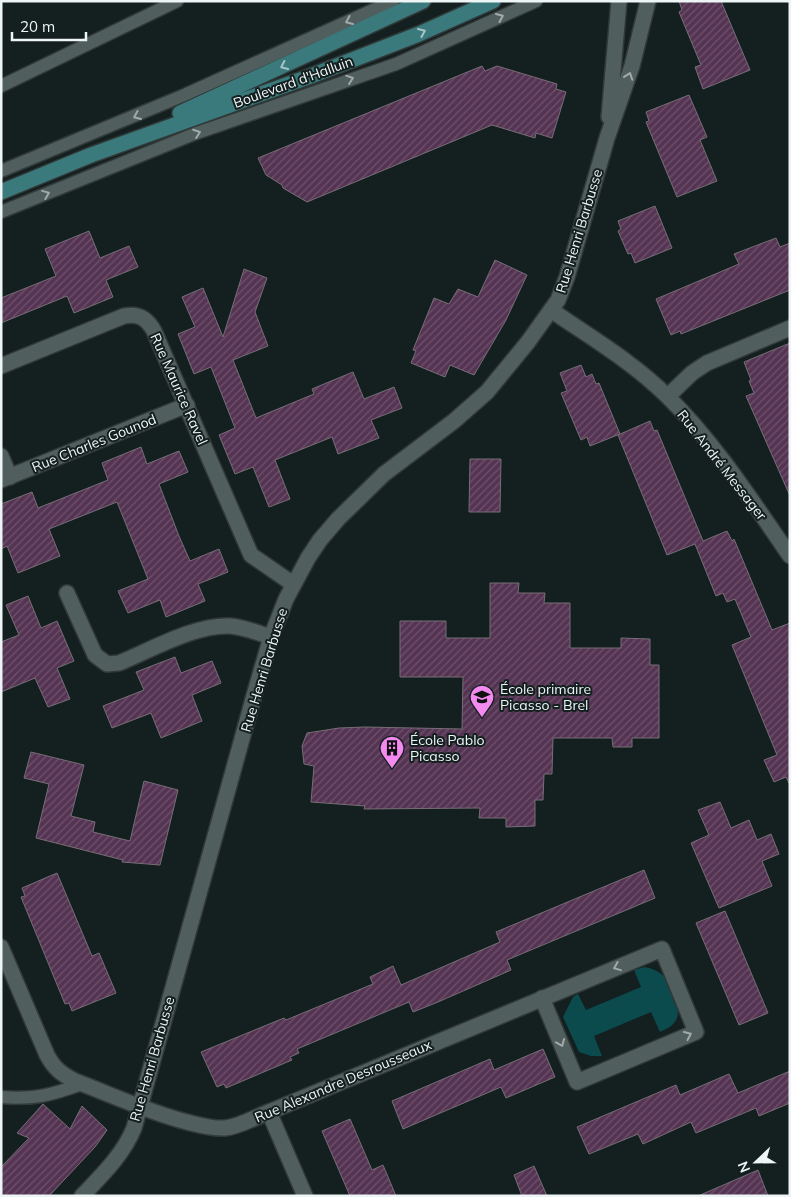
<svg xmlns="http://www.w3.org/2000/svg" width="791" height="1197" viewBox="0 0 791 1197" font-family="Mulish,sans-serif">
	<style>
		.green { fill: #0b4a4d }
		.building { fill: url(#building-hatch); stroke: #776e76 }
		.lines { fill: none; stroke-linecap: round; stroke-linejoin: round }
		.service-casing { stroke: #313838; stroke-width: 15 }
		.minor-casing { stroke: #313838; stroke-width: 18 }
		.tertiary-casing { stroke: #313838; stroke-width: 18 }
		.secondary-casing { stroke: #313838; stroke-width: 18 }
		.service { stroke: #515e5e; stroke-width: 12 }
		.minor { stroke: #515e5e; stroke-width: 15 }
		.tertiary { stroke: #515e5e; stroke-width: 15 }
		.secondary { stroke: #3a7a7c; stroke-width: 15 }
		.oneway { stroke: #a0aaaa }
		.oneway2 { stroke: #a6c4c5 }
		.labels { text-anchor: middle; stroke-width: 4; stroke-linejoin: round; paint-order: stroke }
		.street-label { font-size: 14px; fill: #eef5f6; stroke: #141f1f }
		.poi-label { font-size: 14px; fill: #eef5f6; stroke: #141f1f; text-anchor: start }
	</style>
	<defs>
		<pattern id="building-hatch" width="6" height="6" patternUnits="userSpaceOnUse" patternTransform="scale(1.25)"><rect width="6" height="6" fill="#553453"/><path d="M-1 1l2-2M0 6l6-6M5 7l2-2" fill="none" stroke="#6e526c"/></pattern>
	</defs>
	<rect width="100%" height="100%" fill="#141f1f"/>
	<path class="green" d="M645,967C650,968 656,970 660,973C670,980 683,1009 676,1020C673,1026 666,1029 660,1032L651,1012L594,1036L602,1056H591L579,1052L563,1017L573,997L578,994L586,1010L641,987L634,970Z"/>
	<g class="building">
		<path d="M679,1H721L750,70L703,89L695,67L701,65L679,12L682,10Z"/>
		<path d="M482,66L485,71L497,66L557,84L556,89L566,92L552,138L536,133L535,138L492,125L307,202L283,188L282,185L266,175L258,158Z"/>
		<path d="M689,95L707,137L700,140L717,181L677,197L646,122L649,121L646,112Z"/>
		<path d="M655,206L672,248L635,263L631,253L628,254L618,231L621,229L618,221Z"/>
		<path d="M89,231L100,258L129,246L138,267L106,280L113,297L74,313L67,296L1,323V298L56,276L45,249Z"/>
		<path d="M776,238L780,247L790,243V290L681,334L680,331L671,335L656,299L739,264L734,254Z"/>
		<path d="M495,260L527,275L506,320L474,375L450,365L445,377L411,363L416,351L413,350L434,298L449,304L458,289L478,297Z"/>
		<path d="M244,269L267,278L255,312L268,346L233,360L256,418L314,394L312,389L353,372L364,399L394,387L402,408L371,420L379,438L338,454L332,437L275,460L290,499L269,507L253,467L235,474L219,435L235,428L211,367L194,374L178,334L195,327L182,297L203,288L223,337Z"/>
		<path d="M790,343V496L746,396L754,393L749,381L751,380L744,362Z"/>
		<path d="M581,365L586,377L592,374L596,384L599,383L620,434L590,446L587,437L581,440L561,393L567,391L560,373Z"/>
		<path d="M650,421L654,431L657,430L703,541L727,531L732,541L734,539L772,630L790,623V785L786,777L774,782L764,760L777,755L732,645L751,637L735,599L727,602L723,593L716,596L695,544L667,555L618,435Z"/>
		<path d="M141,447L147,464L179,451L188,472L159,484L179,536L190,561L219,549L228,572L198,584L205,601L166,617L160,600L128,613L118,591L148,579L117,502L49,529L60,556L18,573L7,546L1,549V504L32,492L38,508L108,480L102,463Z"/>
		<path d="M470,459H501L500,512H469Z"/>
		<path d="M490,583H519L518,593H545L544,603H570V648H621V638L650,639V665H659V738H632V747H613L612,738H553L552,774H544L543,800H535V826L506,827V818H479L480,808L364,809L365,806L311,802L314,766L304,764L302,746L307,733L339,728L365,727L462,729L463,677H400V621H446V638H490Z"/>
		<path d="M28,596L41,628L57,621L74,661L57,668L70,699L48,707L35,678L1,692V642L19,635L6,605Z"/>
		<path d="M175,657L181,673L212,661L221,683L192,695L202,721L161,738L151,713L112,728L103,706L144,690L136,672Z"/>
		<path d="M31,752L84,765L71,816L95,822L93,832L130,841L144,781L178,790L160,865L122,862L123,860L36,838L49,784L24,778Z"/>
		<path d="M720,802L731,828L749,820L757,840L771,834L779,854L762,861L772,886L719,908L691,843L709,835L698,810Z"/>
		<path d="M644,870L655,898L507,960L511,970L438,1002L413,1012L409,1002L297,1049L299,1053L290,1057L292,1060L226,1088L224,1084L217,1087L201,1052L284,1018L286,1020L373,984L370,977L393,966L401,985L500,942L496,932Z"/>
		<path d="M57,873L92,956L99,953L116,993L72,1011L69,1003L65,1004L21,897L25,896L22,888Z"/>
		<path d="M725,911L768,1013L739,1025L696,923Z"/>
		<path d="M543,1049L555,1077L506,1098L501,1087L403,1129L392,1101L490,1059L494,1070Z"/>
		<path d="M790,1071V1103L759,1116L756,1108L696,1133L691,1122L643,1144L638,1134L589,1154L577,1127L676,1085L680,1095L729,1074L738,1093Z"/>
		<path d="M43,1104L70,1129L82,1106L107,1130L95,1147L49,1196H1V1167L29,1138L17,1133Z"/>
		<path d="M350,1119L372,1170L383,1165L396,1196H350L322,1131Z"/>
		<path d="M534,1166L547,1196H522L514,1175Z"/>
		<path d="M758,1170L768,1196H698Z"/>
	</g>
	<g class="lines">
		<defs>
			<g id="service">
				<path d="M1,86L177,1"/>
				<path d="M1,171L182,96L393,1"/>
				<path d="M1,212L194,134L396,64L536,1"/>
				<path d="M1,1097C34,1100 51,1095 82,1084"/>
			</g>
			<g id="minor">
				<path d="M551,310C590,337 633,362 667,396C715,443 752,501 790,556"/>
				<path d="M1,366L124,316C138,313 147,318 154,331L251,555L293,584"/>
				<path d="M668,396L692,373L707,363L790,328"/>
				<path d="M1,456L10,477"/>
				<path d="M1,480L187,405"/>
				<path d="M67,593L95,655L107,664L119,663C151,650 196,624 230,626C244,627 258,633 271,637"/>
				<path d="M1,947L47,1055C54,1068 61,1074 75,1081C112,1095 148,1112 187,1122C199,1125 213,1129 225,1128C239,1127 255,1117 269,1112L662,949L696,1032L577,1082L542,998"/>
				<path d="M269,1112L305,1196"/>
			</g>
			<g id="tertiary">
				<path d="M609,117L619,1"/>
				<path d="M82,1196C102,1175 123,1155 134,1128L255,692L271,637L286,599L308,558L320,540L338,519L384,474L454,421L487,392L528,342L558,300L567,277L607,138L632,66L648,1"/>
			</g>
			<g id="secondary">
				<path d="M180,113L423,1"/>
				<path d="M1,192L91,155L311,76L419,34L493,1"/>
			</g>
		</defs>
		<use href="#service" class="service-casing"/>
		<use href="#minor" class="minor-casing"/>
		<use href="#tertiary" class="tertiary-casing"/>
		<use href="#secondary" class="secondary-casing"/>
		<use href="#service" class="service"/>
		<use href="#minor" class="minor"/>
		<use href="#tertiary" class="tertiary"/>
		<use href="#secondary" class="secondary"/>
	</g>
	<defs><path id="oneway-chevron" d="M-2-3.5L2.5 0L-2 3.5" fill="none" stroke-width="1.6" stroke-linecap="round" stroke-linejoin="round" transform="scale(1.25)"/></defs>
	<g class="oneway">
		<use href="#oneway-chevron" transform="translate(500 17) rotate(-24)"/>
		<use href="#oneway-chevron" transform="translate(349 21) rotate(156)"/>
		<use href="#oneway-chevron" transform="translate(629 76) rotate(-71)"/>
		<use href="#oneway-chevron" transform="translate(350 79) rotate(-19)"/>
		<use href="#oneway-chevron" transform="translate(137 116) rotate(157)"/>
		<use href="#oneway-chevron" transform="translate(197 133) rotate(-20)"/>
		<use href="#oneway-chevron" transform="translate(46 194) rotate(-22)"/>
		<use href="#oneway-chevron" transform="translate(617 967) rotate(158)"/>
		<use href="#oneway-chevron" transform="translate(688 1035) rotate(-24)"/>
		<use href="#oneway-chevron" transform="translate(561 1043) rotate(67)"/>
	</g>
	<g class="oneway2">
		<use href="#oneway-chevron" transform="translate(422 32) rotate(-23)"/>
		<use href="#oneway-chevron" transform="translate(284 66) rotate(155)"/>
	</g>
	<defs>
		<symbol id="school-pin" viewBox="-11 -11 22 30"><path d="M0 17L-7.5 6A9.5 9.5 0 1 1 7.5 6Z" fill="#f489f0" stroke="#141f1f"/><path d="M0-5L7-2L0 1L-7-2ZM-4 1L0 2.5L4 1V4Q0 6-4 4Z" fill="#111"/></symbol>
		<symbol id="building-pin" viewBox="-11 -11 22 30"><path d="M0 17L-7.5 6A9.5 9.5 0 1 1 7.5 6Z" fill="#f489f0" stroke="#141f1f"/><path d="M-4-6H4V6H1V3H-1V6H-4ZM-2.5-4.3h1.7v1.8h-1.7ZM.8-4.3h1.7v1.8H.8ZM-2.5-1h1.7V.8h-1.7ZM.8-1h1.7V.8H.8Z" fill="#111"/></symbol>
	</defs>
	<g fill-rule="evenodd">
		<use href="#school-pin" x="468" y="683" width="28" height="38"/>
		<use href="#building-pin" x="378" y="734" width="28" height="38"/>
	</g>
	<g class="labels">
		<g class="street-label">
			<text transform="translate(293 82) rotate(-20)" y="5">Boulevard d'Halluin</text>
			<text transform="translate(579 231) rotate(-73)" y="5">Rue Henri Barbusse</text>
			<text transform="translate(179 389) rotate(66)" y="5">Rue Maurice Ravel</text>
			<text transform="translate(94 443) rotate(-22)" y="5">Rue Charles Gounod</text>
			<text transform="translate(722 465) rotate(52)" y="5">Rue André Messager</text>
			<text transform="translate(264 670) rotate(-73)" y="5">Rue Henri Barbusse</text>
			<text transform="translate(152 1059) rotate(-74)" y="5">Rue Henri Barbusse</text>
			<text transform="translate(343 1081) rotate(-23)" y="5">Rue Alexandre Desrousseaux</text>
		</g>
		<g class="poi-label">
			<text x="500" y="694">École primaire<tspan x="500" dy="16">Picasso - Brel</tspan></text>
			<text x="410" y="745">École Pablo<tspan x="410" dy="16">Picasso</tspan></text>
		</g>
	</g>
	<rect width="791" height="1197" fill="none" stroke="#eef5f6" stroke-width="5"/>
	<g transform="translate(756 1162) rotate(248)" stroke="#141f1f" stroke-width="4" paint-order="stroke">
	<path d="M0-4L9 19L0 12L-9 19Z" fill="#eef5f6"/>
	<text y="-8" font-size="14" font-weight="bold" text-anchor="middle" fill="#eef5f6">N</text>
	</g>
	<path d="M12 32v8h74v-8" fill="none" stroke="#eef5f6" stroke-width="2.5"/>
	<text x="20" y="32" font-size="15" fill="#eef5f6" stroke="#141f1f" stroke-width="4" paint-order="stroke">20 m</text>
</svg>
